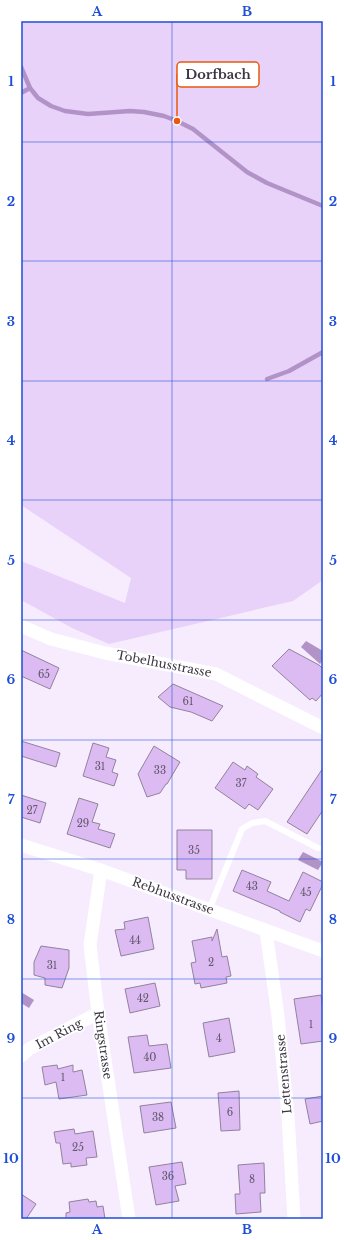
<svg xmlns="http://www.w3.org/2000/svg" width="344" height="1240" viewBox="0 0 344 1240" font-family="'Libre Baskerville',serif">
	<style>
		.green { fill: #e8d2f9 }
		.water { fill: #b293c8 }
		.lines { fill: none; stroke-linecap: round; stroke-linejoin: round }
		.stream { stroke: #b293c8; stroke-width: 4.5 }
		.building { fill: #dbbbf1; stroke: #92829d }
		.lane { stroke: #fff; stroke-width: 6 }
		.street { stroke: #fff; stroke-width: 13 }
		.grid { fill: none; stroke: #1d4ed8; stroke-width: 1; stroke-opacity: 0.55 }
		.labels { text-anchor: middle; stroke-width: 3.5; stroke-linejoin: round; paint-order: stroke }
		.number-label { font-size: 10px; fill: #64576e }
		.street-label { font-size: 12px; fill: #3d3642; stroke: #fff }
		.leader { fill: none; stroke: #e8590c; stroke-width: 1.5 }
		.callout-dot { fill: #e8590c; stroke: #fff; stroke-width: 1.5 }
		.callout { fill: #fff; stroke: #e8590c; stroke-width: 1.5 }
		.callout-label { font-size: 13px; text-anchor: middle; font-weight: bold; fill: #3d3642 }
		.neatline { fill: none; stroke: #1d4ed8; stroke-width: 1.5 }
		.grid-label { font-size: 13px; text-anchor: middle; font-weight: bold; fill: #1d4ed8 }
	</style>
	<rect width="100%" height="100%" fill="#f6ecfe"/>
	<path class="green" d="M21,21H323V580L293,601L109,644L72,628L21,600V561L125,603L131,578L21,505Z"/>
	<g class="water">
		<path d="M306,641L323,651V660L320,664L301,647Z"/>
		<path d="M303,852L323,862L318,870L298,860Z"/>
		<path d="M21,992L34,1000L29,1008L21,1003Z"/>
	</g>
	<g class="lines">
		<g class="stream">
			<path d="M21,67L30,88L38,98L51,106L65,111L88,114L130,111L144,112L164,116L177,121L193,129L247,172L267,183L323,206"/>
			<path d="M21,93L30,88"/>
			<path d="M267,379L289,371L323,352"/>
		</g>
	</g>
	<g class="building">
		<path d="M289,649L319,665L323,669V693L316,701L312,698L310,700L272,666Z"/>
		<path d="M21,650L59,668L50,689L21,676Z"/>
		<path d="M173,684L223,706L212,721L191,712L170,707L158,697Z"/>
		<path d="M21,741L60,753L56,767L21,756Z"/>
		<path d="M93,743L109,748L106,757L116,760L112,772L118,774L114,786L83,776Z"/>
		<path d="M154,746L180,762L167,784H166L160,793L147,797L138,774Z"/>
		<path d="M233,762L245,770L247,766L258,774L256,777L273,789L258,810L249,804L245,809L215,788Z"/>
		<path d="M323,768V810L307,834L287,822Z"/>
		<path d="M21,795L46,803L40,823L21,817Z"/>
		<path d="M79,798L98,804L92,822L100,824L98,829L115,834L110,848L67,834Z"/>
		<path d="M177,830H212V879H186V870H177Z"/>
		<path d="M242,870L271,882L267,891L289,901L303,872L323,882V884L310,911L306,909L300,922L280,912V911L233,891Z"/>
		<path d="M148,917L154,949L121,956L115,930L125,929L124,922Z"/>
		<path d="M217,929L222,957L227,956L231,976L226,977L227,983L201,988L200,983L195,984L191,963L196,962L192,941L212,937V941Z"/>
		<path d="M41,946L69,950V968L62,988L45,985V978L34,975V962Z"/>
		<path d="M155,983L160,1006L130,1013L125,989Z"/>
		<path d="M321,995L323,1010V1041L301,1044L294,999Z"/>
		<path d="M229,1018L235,1052L209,1057L203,1023Z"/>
		<path d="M147,1035L149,1046L167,1044L171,1068L134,1073L128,1037Z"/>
		<path d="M57,1065L58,1069L73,1065V1072L82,1070L87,1095L59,1099L56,1082L45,1085L42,1067Z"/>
		<path d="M239,1091L240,1130L221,1131L218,1093Z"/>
		<path d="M323,1096V1121L310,1124L305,1099Z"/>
		<path d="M171,1102L176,1128L144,1133L140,1106Z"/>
		<path d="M74,1129L75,1134L93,1131L97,1157L86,1158L87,1165L71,1167V1163L63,1164L60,1143H56L54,1132Z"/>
		<path d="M182,1162L186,1184L175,1186L179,1201L156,1205L149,1167Z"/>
		<path d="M264,1163L265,1193H260L261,1212L236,1214L235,1194H240L238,1165Z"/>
		<path d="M21,1194L36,1204L26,1219H21Z"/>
		<path d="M88,1199L89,1202L96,1201L97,1207L103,1206L105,1219H66V1213L70,1212L69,1202Z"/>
	</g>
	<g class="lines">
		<path class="lane" d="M209,910L242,829L252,823L265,821L318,848"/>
		<g class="street">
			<path d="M21,626L51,639L105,653L216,674L323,728"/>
			<path d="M21,845L101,870L323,951"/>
			<path d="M101,870L90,945L98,1013L129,1219"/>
			<path d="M266,931L278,1016L288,1115L294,1219"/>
			<path d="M21,1056L29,1049L98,1013"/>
		</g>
	</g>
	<path class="grid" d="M172,21V1219M21,142H323M21,261H323M21,381H323M21,500H323M21,620H323M21,740H323M21,859H323M21,979H323M21,1098H323"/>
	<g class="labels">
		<g class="number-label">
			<text x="44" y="678">65</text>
			<text x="188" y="705">61</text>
			<text x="100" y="770">31</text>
			<text x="160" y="774">33</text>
			<text x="241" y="787">37</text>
			<text x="32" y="814">27</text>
			<text x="83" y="827">29</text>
			<text x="194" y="854">35</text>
			<text x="252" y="890">43</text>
			<text x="306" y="896">45</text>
			<text x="135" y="944">44</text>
			<text x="211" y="966">2</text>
			<text x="52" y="969">31</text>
			<text x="143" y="1002">42</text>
			<text x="311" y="1028">1</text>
			<text x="219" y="1042">4</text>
			<text x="150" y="1061">40</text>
			<text x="63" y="1081">1</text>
			<text x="230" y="1116">6</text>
			<text x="158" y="1121">38</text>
			<text x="78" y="1151">25</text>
			<text x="168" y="1180">36</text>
			<text x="252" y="1183">8</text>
		</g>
		<g class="street-label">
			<text transform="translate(164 664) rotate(11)" y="4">Tobelhusstrasse</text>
			<text transform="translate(173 896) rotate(20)" y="4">Rebhusstrasse</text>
			<text transform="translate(59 1034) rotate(-28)" y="4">Im Ring</text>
			<text transform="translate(103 1045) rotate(82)" y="4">Ringstrasse</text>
			<text transform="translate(284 1074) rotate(-95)" y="4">Lettenstrasse</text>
		</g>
	</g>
	<path class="leader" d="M177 121L177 74"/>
	<circle class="callout-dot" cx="177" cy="121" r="4"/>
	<rect class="callout" x="177" y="62" width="82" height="25" rx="4"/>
	<g class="callout-label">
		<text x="218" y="79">Dorfbach</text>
	</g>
	<rect width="344" height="1240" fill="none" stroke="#ffffff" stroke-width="44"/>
	<rect x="22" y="22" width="300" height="1196" class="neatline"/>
	<g class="grid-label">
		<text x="97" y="16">A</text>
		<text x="247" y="16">B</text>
		<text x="11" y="86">1</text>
		<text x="333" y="86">1</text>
		<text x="11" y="206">2</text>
		<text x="333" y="206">2</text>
		<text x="11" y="326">3</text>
		<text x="333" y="326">3</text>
		<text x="11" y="445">4</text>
		<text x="333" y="445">4</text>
		<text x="11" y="565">5</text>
		<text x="333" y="565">5</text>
		<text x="11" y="684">6</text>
		<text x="333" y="684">6</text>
		<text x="11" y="804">7</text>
		<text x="333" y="804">7</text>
		<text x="11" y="924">8</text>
		<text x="333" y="924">8</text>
		<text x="11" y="1043">9</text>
		<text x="333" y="1043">9</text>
		<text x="11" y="1163">10</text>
		<text x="333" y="1163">10</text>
		<text x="97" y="1234">A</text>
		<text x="247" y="1234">B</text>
	</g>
</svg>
